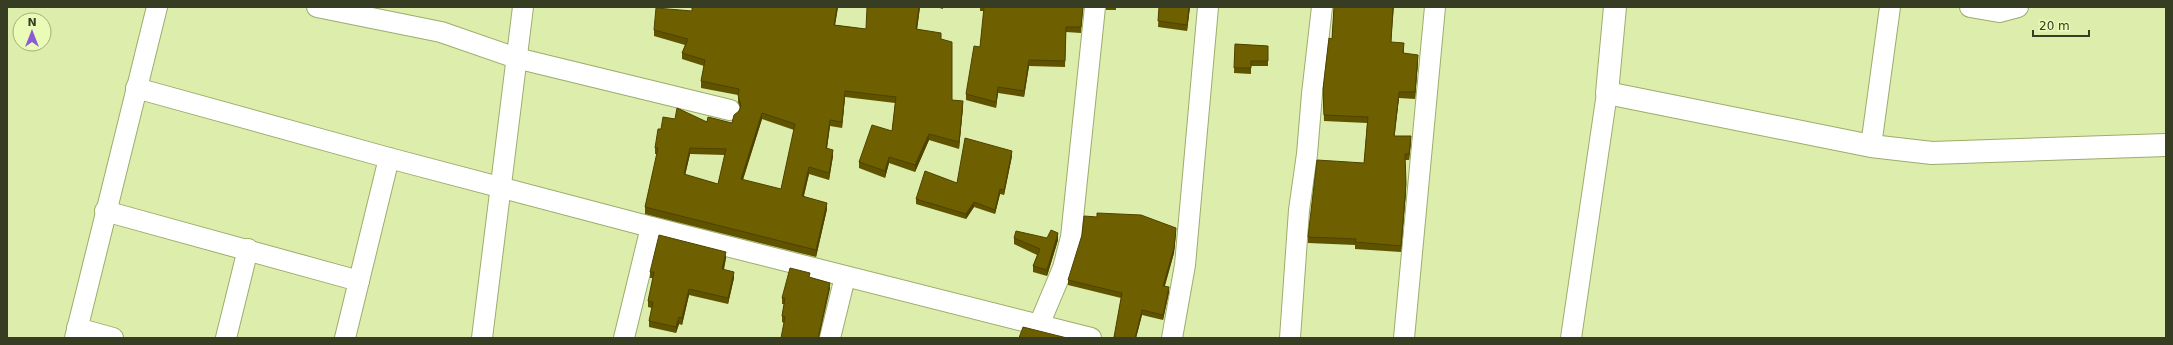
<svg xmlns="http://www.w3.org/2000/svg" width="2173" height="345" viewBox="0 0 2173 345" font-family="'DejaVu Sans',sans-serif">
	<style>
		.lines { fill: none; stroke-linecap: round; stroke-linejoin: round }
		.minor-casing { stroke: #9dac6c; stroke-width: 22 }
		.tertiary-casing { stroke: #9dac6c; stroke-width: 24 }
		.minor { stroke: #fff; stroke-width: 20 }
		.tertiary { stroke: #fff; stroke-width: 22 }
		.wall { fill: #5f5300; fill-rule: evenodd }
		.shaded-wall { fill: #4d4300 }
		.building { fill: #6e6000; stroke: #4d4300; fill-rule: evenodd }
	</style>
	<rect width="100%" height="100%" fill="#ddedab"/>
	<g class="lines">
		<defs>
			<g id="minor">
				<path d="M317,7L441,32L516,58L730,110"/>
				<path d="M1970,7L1999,12L2018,7"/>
				<path d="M136,88L389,158L651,227L1091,338"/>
				<path d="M1871,146L1890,7"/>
				<path d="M105,211L359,281"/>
				<path d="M1039,325L1063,268L1071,237L1095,7"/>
				<path d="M77,328L113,338"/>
				<path d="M75,338L157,7"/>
				<path d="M226,338L248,249"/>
				<path d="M345,338L389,158"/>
				<path d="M482,338L523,7"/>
				<path d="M624,338L651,227"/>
				<path d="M830,338L845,277"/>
				<path d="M1172,338L1185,265L1208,7"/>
				<path d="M1290,338L1299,210L1307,154L1312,94L1322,7"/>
				<path d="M1404,338L1435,7"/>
				<path d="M1571,338L1607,93"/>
			</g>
			<path id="tertiary" d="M1615,7L1607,93L1871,146L1932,153L2166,145"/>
		</defs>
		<use href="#minor" class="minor-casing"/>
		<use href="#tertiary" class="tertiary-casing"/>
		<use href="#minor" class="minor"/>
		<use href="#tertiary" class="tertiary"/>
	</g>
	<g class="wall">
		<path d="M838,7L835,25L866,29L920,7L917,30L941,39L952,100L963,107L959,149L929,140L915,172L889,163L885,178L859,168V162L892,131L895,103L845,97L842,128L830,126L827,148L833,156L829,180L809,174L804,196L827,209L816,257L645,214V207L657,154H655V148L661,129L675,119L732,123L740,108L738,102V95L701,88V81L704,66L682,59V53L685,45L654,36V30L692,11ZM762,119L794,130L781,189L743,180ZM690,154L725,155L718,184L685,175Z"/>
		<path d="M936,7H943V9Z"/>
		<path d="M980,7H1083L1081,33L1066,32L1065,67L1029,66L1024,97L998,93L996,108L966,100V94L980,47L984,11H980Z"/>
		<rect x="1106" y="7" width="10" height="3"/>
		<path d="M1135,7H1190L1187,31L1158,27L1159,8Z"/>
		<path d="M1334,7H1394L1391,42L1404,49V53L1418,61L1415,99L1399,98L1394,136L1411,142L1409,160H1405L1406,191L1401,252L1355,249V245L1308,243V237L1364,163L1367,123L1324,121L1323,89L1332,39Z"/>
		<path d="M1235,44L1268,46V66H1251V74L1234,73Z"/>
		<path d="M1012,156L1004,195L1000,194L995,214L974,207L966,219L916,204V199L957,183Z"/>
		<path d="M1176,233L1174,253L1165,286L1169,292L1163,320L1142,315L1136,338H1114L1121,298L1068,285V280Z"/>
		<path d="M1014,238H1047L1058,240L1047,276L1033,272V266L1037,255L1014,244Z"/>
		<path d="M726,258L724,270L734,278L728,304L689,295L682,325L679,324L676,333L649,327V321L652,308L648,307V301L653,278H650V272Z"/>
		<path d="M810,278L830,289L784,323L782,322V316L784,304H782V298Z"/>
	</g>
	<g class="shaded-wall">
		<path d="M837,7H838L834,31V25Z"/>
		<path d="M919,7H920L916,36V29Z"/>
		<path d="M1189,7H1190L1187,31V25Z"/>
		<path d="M1418,55V61L1415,99V92Z"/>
		<path d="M1029,60V66L1024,97V91Z"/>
		<path d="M998,87V93L996,108V102Z"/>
		<path d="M845,91V97L842,128V122Z"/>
		<path d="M1399,92V98L1394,142V136Z"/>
		<path d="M963,101V107L959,149V142Z"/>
		<path d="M762,113V119L741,185V179Z"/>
		<path d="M830,120V126L826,155V148Z"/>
		<path d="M929,134V140L915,172V165Z"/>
		<path d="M1411,136V142L1409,160V154Z"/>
		<path d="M690,148V154L684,180V174Z"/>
		<path d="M833,150V156L829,180V173Z"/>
		<path d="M1012,151V156L1004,195V190Z"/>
		<path d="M889,157V163L885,178V171Z"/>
		<path d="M809,167V174L802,202V196Z"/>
		<path d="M1406,184V191L1401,252V246Z"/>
		<path d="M1000,189V194L995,214V210Z"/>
		<path d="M974,202V207L966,219V214Z"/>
		<path d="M827,203V209L816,257V250Z"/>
		<path d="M1176,228L1174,253L1163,291V286Z"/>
		<path d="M1058,233V240L1047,276V270Z"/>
		<path d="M726,252V258L722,275V269Z"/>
		<path d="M734,272V278L728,304V298Z"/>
		<path d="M830,283V289L819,338H818Z"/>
		<path d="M1169,287V292L1163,320V315Z"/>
		<path d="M689,289V295L682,325V318Z"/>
		<path d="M1142,310V315L1136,338H1135Z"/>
		<path d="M679,317V324L676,333V327Z"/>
	</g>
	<g class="building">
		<path d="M692,7H837L834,25L866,29L867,7H919L916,29L941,33V39L952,42V100L963,101L959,142L929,134L915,165L889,157L885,171L859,162L872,125L892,131L896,97L845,91L842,122L830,120L826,148L833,150L829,173L809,167L802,196L827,203L816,250L645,207L658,148H655L658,129H661L663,117L675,119L677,108L707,122L708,117L732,123L734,115L739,111L741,106L738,95L739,89L701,81L705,60L682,53L688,39L654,30L656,8L692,11ZM762,113L795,124L781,189L741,179ZM690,148L726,149L718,184L684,174Z"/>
		<path d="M984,7H1083L1081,27H1066L1065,61L1029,60L1024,91L998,87L996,102L966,94L974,46L980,47Z"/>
		<path d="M1159,7H1189L1187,25L1158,21Z"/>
		<path d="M1334,7H1393L1391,42L1404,43L1403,53L1418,55L1415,92H1399L1394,136H1411L1409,154H1405L1406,184L1401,246L1355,242L1356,239L1308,237L1317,160L1364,163L1368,117L1324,115L1323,89L1329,38L1332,39Z"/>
		<path d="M1235,44L1268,46V61H1251V68H1234Z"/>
		<path d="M965,138L1012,151L1004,190L1000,189L995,210L974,202L966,214L916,199L925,171L957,183Z"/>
		<path d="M1097,213L1141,215L1176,228L1174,248L1163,286L1169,287L1163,315L1142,310L1135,338H1120L1114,337L1122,293L1068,280L1082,235L1084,216L1097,217Z"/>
		<path d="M1051,230L1058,233L1047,270L1033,266L1040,249L1014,238L1016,231L1047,238Z"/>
		<path d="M659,235L726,252L722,269L734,272L728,298L689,289L682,318L679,317L676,327L649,321L653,302L648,301L654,272H650Z"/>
		<path d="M790,268L810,273L809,277L830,283L818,338H781L785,317L782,316L785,298H782Z"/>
		<path d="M1023,327L1067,338H1019Z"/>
	</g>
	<rect width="2173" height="345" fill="none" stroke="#373d22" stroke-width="16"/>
	<g transform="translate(32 32)"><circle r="19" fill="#eafab7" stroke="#a2ae7b"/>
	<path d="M0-3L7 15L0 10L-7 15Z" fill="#8b5bd4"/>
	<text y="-6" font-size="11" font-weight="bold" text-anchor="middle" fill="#373d22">N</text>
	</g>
	<path d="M2033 30v6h56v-6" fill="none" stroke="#373d22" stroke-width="2"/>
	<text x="2039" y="30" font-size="12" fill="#373d22" stroke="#eafab7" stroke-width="3" paint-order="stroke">20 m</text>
</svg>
